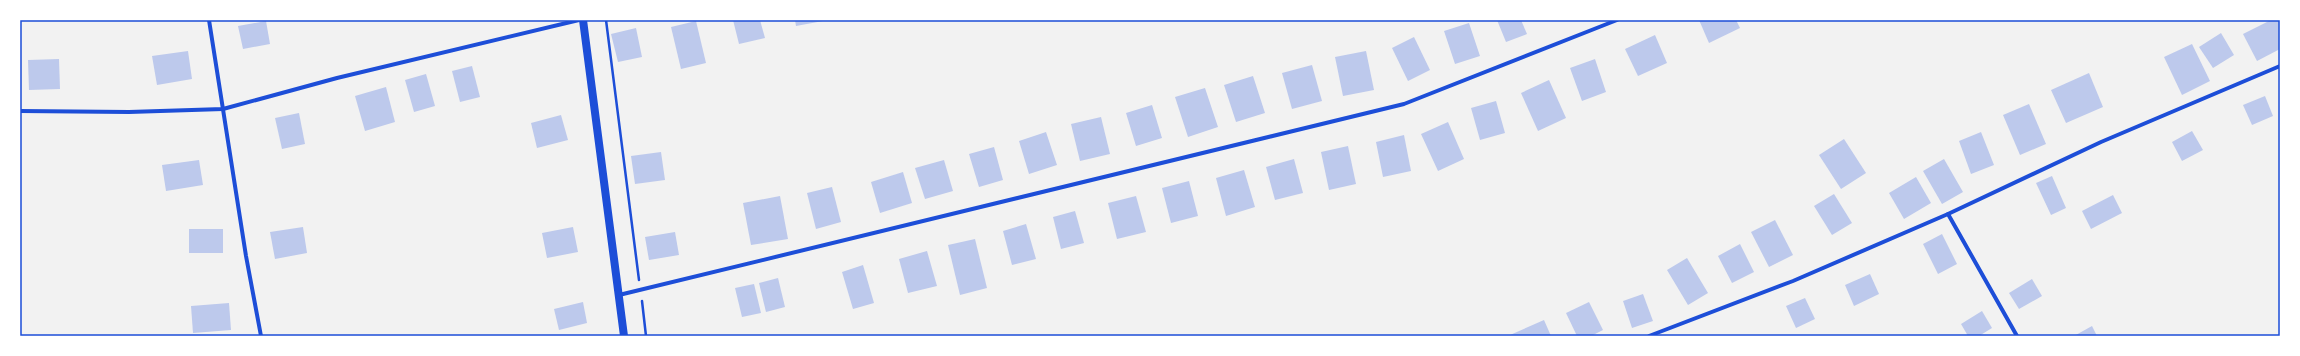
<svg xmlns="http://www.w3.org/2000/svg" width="2300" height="356" viewBox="0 0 2300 356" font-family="'Source Sans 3',sans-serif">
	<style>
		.building { fill: #bdc9ec }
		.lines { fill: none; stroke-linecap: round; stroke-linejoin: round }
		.path { stroke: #1d4ed8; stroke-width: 2.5 }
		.minor { stroke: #1d4ed8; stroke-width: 4 }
		.secondary { stroke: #1d4ed8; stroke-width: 8 }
		.neatline { fill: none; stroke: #1d4ed8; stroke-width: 1.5 }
	</style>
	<rect width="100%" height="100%" fill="#f2f2f2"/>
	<g class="building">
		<path d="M733,20H760L765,38L739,44Z"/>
		<path d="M795,20H822L823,21L796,26Z"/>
		<path d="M1497,20H1521L1527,34L1506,42Z"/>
		<path d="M1699,20H1736L1740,28L1709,43Z"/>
		<path d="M2271,20H2280V49L2257,61L2243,34Z"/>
		<path d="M266,21L270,44L243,49L238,26Z"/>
		<path d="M696,21L706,63L681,69L671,27Z"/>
		<path d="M1469,23L1480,56L1455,64L1444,31Z"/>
		<path d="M636,28L642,57L618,62L611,34Z"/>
		<path d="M2221,33L2234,55L2213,68L2199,47Z"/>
		<path d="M1655,35L1667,63L1638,76L1625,49Z"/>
		<path d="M1414,37L1430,70L1408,81L1392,48Z"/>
		<path d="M2192,44L2210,81L2182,95L2164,57Z"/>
		<path d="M188,51L192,79L157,85L152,56Z"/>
		<path d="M1366,51L1374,90L1343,96L1335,57Z"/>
		<path d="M59,59L60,89L29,90L28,60Z"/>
		<path d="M1595,59L1606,92L1582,101L1570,68Z"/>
		<path d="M1312,65L1322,101L1292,109L1282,73Z"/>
		<path d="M472,66L480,97L460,102L452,71Z"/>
		<path d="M2089,73L2103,107L2066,123L2051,90Z"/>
		<path d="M426,74L435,106L414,112L405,80Z"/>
		<path d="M1253,76L1265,113L1236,122L1224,85Z"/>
		<path d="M1549,80L1566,118L1538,131L1521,93Z"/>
		<path d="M386,87L395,122L365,131L355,96Z"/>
		<path d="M1205,88L1218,127L1188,137L1175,97Z"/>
		<path d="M2265,96L2273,116L2252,125L2243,105Z"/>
		<path d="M1496,101L1505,133L1480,140L1471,108Z"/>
		<path d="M2029,104L2046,144L2020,155L2003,115Z"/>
		<path d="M1152,105L1162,138L1136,146L1126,113Z"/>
		<path d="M299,113L305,144L282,149L275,118Z"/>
		<path d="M561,115L568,140L537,148L531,123Z"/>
		<path d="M1101,117L1110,154L1080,161L1071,124Z"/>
		<path d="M1448,122L1464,159L1438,171L1421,134Z"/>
		<path d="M2192,131L2203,150L2182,161L2172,142Z"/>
		<path d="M1046,132L1057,165L1029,174L1019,141Z"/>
		<path d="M1981,132L1994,165L1971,174L1959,141Z"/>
		<path d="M1404,135L1411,171L1383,177L1376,142Z"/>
		<path d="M1844,139L1866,173L1841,189L1819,155Z"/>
		<path d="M1348,146L1356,184L1329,190L1321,152Z"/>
		<path d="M994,147L1003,180L979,187L969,154Z"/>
		<path d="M661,152L665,180L635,184L631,156Z"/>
		<path d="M1294,159L1303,193L1275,200L1266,167Z"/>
		<path d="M1944,159L1963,192L1942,204L1923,171Z"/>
		<path d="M199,160L203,185L166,191L162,165Z"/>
		<path d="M944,160L953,191L925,199L915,168Z"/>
		<path d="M1244,170L1255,207L1226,216L1216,178Z"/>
		<path d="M903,172L912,203L880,213L871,182Z"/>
		<path d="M2052,176L2066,208L2051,215L2036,183Z"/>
		<path d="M1916,177L1931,203L1904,219L1889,193Z"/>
		<path d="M1189,181L1198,216L1171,223L1162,188Z"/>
		<path d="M832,187L841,222L816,229L807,193Z"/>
		<path d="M1834,194L1852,223L1832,235L1814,206Z"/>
		<path d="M2113,195L2122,213L2091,229L2082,211Z"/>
		<path d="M780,196L788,239L751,245L743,203Z"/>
		<path d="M1136,196L1146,232L1117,239L1108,203Z"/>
		<path d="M1075,211L1084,243L1061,249L1053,217Z"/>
		<path d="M1775,220L1793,255L1769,267L1751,232Z"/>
		<path d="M1026,224L1036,259L1012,265L1003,231Z"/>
		<path d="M303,227L307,253L275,259L270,232Z"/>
		<path d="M573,227L578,252L547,258L542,233Z"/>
		<rect x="189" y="229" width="34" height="24"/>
		<path d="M675,232L679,255L649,260L645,237Z"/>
		<path d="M1942,234L1957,264L1938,274L1923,244Z"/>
		<path d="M975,239L987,288L960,295L948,245Z"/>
		<path d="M1740,244L1754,272L1732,283L1718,256Z"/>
		<path d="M927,251L937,286L908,293L899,259Z"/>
		<path d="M1687,258L1708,293L1688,305L1667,270Z"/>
		<path d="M863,265L874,303L853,309L842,272Z"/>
		<path d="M1870,274L1879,294L1854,306L1845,285Z"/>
		<path d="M778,278L785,307L766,312L759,283Z"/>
		<path d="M2032,279L2042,296L2019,309L2009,293Z"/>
		<path d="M754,284L761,313L742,317L735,288Z"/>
		<path d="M1643,294L1653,321L1632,328L1623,301Z"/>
		<path d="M1805,298L1815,319L1796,328L1786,306Z"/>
		<path d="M583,302L587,323L559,330L554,309Z"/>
		<path d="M1589,302L1603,330L1591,336H1577L1566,313Z"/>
		<path d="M229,303L231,330L193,333L191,306Z"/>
		<path d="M1982,311L1992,328L1979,336H1968L1961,324Z"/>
		<path d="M1544,320L1551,336H1510V335Z"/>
		<path d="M2092,326L2097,336H2074Z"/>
	</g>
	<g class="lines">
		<g class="path">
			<path d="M606,20L639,280"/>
			<path d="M642,301L646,336"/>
		</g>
		<g class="minor">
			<path d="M209,20L246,256L261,336"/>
			<path d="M20,111L129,112L223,109L337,78L579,20"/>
			<path d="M1948,214L2017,336"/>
			<path d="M619,295L1404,104L1617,20"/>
			<path d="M1649,336L1793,281L1948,214L2101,142L2280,66"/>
		</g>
		<path class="secondary" d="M583,20L624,336"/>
	</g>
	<rect width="2300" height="356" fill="none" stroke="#ffffff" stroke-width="42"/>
	<rect x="21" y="21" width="2258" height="314" class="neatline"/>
</svg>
